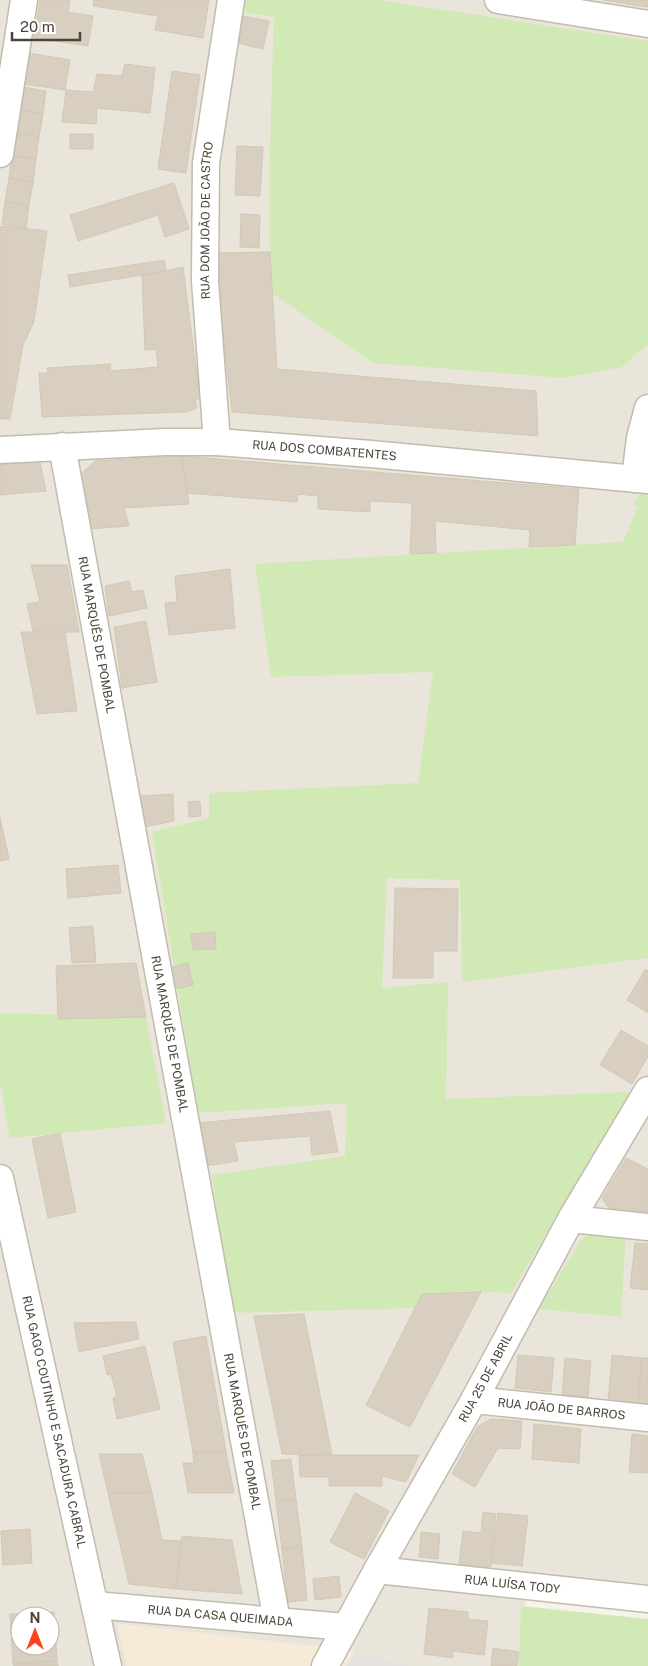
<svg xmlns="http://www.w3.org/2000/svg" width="648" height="1666" viewBox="0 0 648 1666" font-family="'Public Sans',sans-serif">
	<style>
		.residential { fill: #eae5da; fill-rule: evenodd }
		.commercial { fill: #f7ebd8 }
		.industrial { fill: #e6e2dd }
		.green { fill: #d1eab5 }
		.building { fill: #d8cfc1; stroke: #d3c8b4; fill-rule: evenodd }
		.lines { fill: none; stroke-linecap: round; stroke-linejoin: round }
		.minor-casing { stroke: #c2bbae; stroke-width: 29 }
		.minor { stroke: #fff; stroke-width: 26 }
		.labels { text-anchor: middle; stroke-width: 4.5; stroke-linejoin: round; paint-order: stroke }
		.street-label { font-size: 12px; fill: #4b4439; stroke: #fff }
	</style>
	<rect width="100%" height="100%" fill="#f6f3ec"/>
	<path class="residential" d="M0,0H648V1590L527,1578L520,1666H411L355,1651L118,1624L127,1666H0ZM20,1616H50V1646H20Z"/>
	<path class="commercial" d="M117,1624L355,1651L346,1666H127Z"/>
	<path class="industrial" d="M355,1651L411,1666H346Z"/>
	<g class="green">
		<path d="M245,0H378L648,41V344L622,367L564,378L373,363L272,293C267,201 271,109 274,17L242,12Z"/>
		<path d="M642,491H648V958L462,982L460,880L387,878L382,988L448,982L446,1099L630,1092L511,1293L481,1292L415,1308L231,1313L212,1175L345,1156L347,1103L198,1113L152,832L209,818V793L418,783L433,672L271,677L255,564L623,542L638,507L634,505Z"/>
		<path d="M0,1013L146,1017L166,1123L10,1138L0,1082Z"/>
		<path d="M590,1235H626L621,1317L539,1309L581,1240Z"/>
		<path d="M521,1606L648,1619V1666H519Z"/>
	</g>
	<g class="building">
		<path d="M40,0H70L68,12L93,16L88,46L34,38Z"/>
		<path d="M94,0H209L203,38L155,30L158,16L93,6Z"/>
		<path d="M603,0H628L627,4Z"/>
		<path d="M628,0H648V7L627,4Z"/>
		<path d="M243,16L269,21L263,49L237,43Z"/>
		<path d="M22,52L70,60L65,90L17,83Z"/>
		<path d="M125,64L155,68L150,113L97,108L96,124L62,122L66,90L93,92L97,74L122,76Z"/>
		<path d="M172,71L200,75L186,173L158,169Z"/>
		<path d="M23,87L46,91L43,114L19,110Z"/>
		<path d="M19,110L43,114L39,137L16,133Z"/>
		<path d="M16,133L39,137L36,159L12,156Z"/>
		<rect x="70" y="134" width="23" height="15"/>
		<path d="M237,146L263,147L260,196L235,195Z"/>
		<path d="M12,156L36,159L33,182L9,178Z"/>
		<path d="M9,178L33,182L29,205L5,202Z"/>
		<path d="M174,183L189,229L165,237L158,215L78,241L70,215Z"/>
		<path d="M5,202L29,205L26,228L2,224Z"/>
		<path d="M241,214L260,215L259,248L240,247Z"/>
		<path d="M1,226L47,231L34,322L23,345L10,419H0V236Z"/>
		<path d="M270,252L277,369L536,391L538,436L232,412L214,253Z"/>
		<path d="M164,260L166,271L70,287L68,275Z"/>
		<path d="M183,267L200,399H195L197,408L185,412L42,417L39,373H48L47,368L111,364L110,371L158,367L156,349L145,350L142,276Z"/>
		<path d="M182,456L189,504L124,508L129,526L89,529L79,476L95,461Z"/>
		<path d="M182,456L579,489L575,545L529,547L530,530L435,521L436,553L410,554L412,503L370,501V512L318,509V496L298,494L297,502L187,493Z"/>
		<path d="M40,462L46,491L0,495V464Z"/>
		<path d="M31,565H67L79,632H33L27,604L40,602Z"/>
		<path d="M230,569L235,628L169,635L165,603L177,602L175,576Z"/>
		<path d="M129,581L132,592L143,590L147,608L109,616L105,586Z"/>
		<path d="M146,621L157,682L122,688L114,627Z"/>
		<path d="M21,632H65L77,711L37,714Z"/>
		<path d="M173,794L174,821L144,827L140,796Z"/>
		<path d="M200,801L201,816L189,817L188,802Z"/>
		<path d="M0,817L9,859L0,861Z"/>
		<path d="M118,865L121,893L68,898L66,869Z"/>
		<path d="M395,888L458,889L457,951H433V978H393Z"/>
		<path d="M93,926L96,962L72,963L69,928Z"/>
		<path d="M215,932L216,949L193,950L191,934Z"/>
		<path d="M136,963L146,1017L58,1019L56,966Z"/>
		<path d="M188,963L193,985L175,989L170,968Z"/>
		<path d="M645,970H648V978L642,975Z"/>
		<path d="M642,975L648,978V1013L627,1000Z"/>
		<path d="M621,1030L648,1046V1056L632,1084L600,1065Z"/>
		<path d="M330,1111L338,1152L312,1155L310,1136L234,1142L238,1161L205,1166L197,1123Z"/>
		<path d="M60,1133L76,1212L48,1218L32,1139Z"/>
		<path d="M626,1158L648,1169V1212L609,1208L602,1198Z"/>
		<path d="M635,1243L648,1244V1290L630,1288Z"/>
		<path d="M481,1292L410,1427L366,1405L422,1294Z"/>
		<path d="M304,1314L332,1455L282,1454L254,1316Z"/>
		<path d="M136,1322L139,1339L79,1352L74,1323Z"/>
		<path d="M206,1336L226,1452H193L173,1342Z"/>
		<path d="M145,1346L160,1409L117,1419L113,1398L117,1397L111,1374L107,1375L103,1356Z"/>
		<path d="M518,1355L554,1358L551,1392L515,1388Z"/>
		<path d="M612,1355L642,1358L638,1404L608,1401Z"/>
		<path d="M565,1358L591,1361L588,1397L562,1395Z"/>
		<path d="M642,1358H648V1405L638,1404Z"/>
		<path d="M491,1419L522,1421L520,1449L498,1448L475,1487L452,1474L477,1427Z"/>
		<path d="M534,1424L581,1429L579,1463L532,1459Z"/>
		<path d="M632,1434L648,1436V1473L629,1472Z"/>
		<path d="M193,1452H226L234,1493H188L183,1463H194Z"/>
		<path d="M99,1454H142L152,1493H108Z"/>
		<path d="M299,1455H419L406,1482L382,1476V1486H329V1477H300Z"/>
		<path d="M291,1459L296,1499L276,1501L271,1461Z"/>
		<path d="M108,1493H152L162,1540L181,1541L176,1589L129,1584Z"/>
		<path d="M355,1493L389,1511L364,1559L330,1542Z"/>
		<path d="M296,1499L302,1546L282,1549L276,1501Z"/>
		<path d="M483,1512L496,1514L491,1567L459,1564L463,1531L481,1533Z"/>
		<path d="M498,1513L528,1516L522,1566L492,1563Z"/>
		<path d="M30,1529L32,1563L3,1565L1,1531Z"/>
		<path d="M421,1532L440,1534L438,1559L419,1557Z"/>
		<path d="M182,1536L232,1540L242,1594L176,1589Z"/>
		<path d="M302,1546L307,1600L288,1602L282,1549Z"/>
		<path d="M339,1576L341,1597L315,1600L313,1579Z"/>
		<path d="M429,1608L468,1612V1619L488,1621L484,1655L453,1651V1658L424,1654Z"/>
		<path d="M54,1612L57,1661L13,1664L10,1614ZM20,1616H50V1646H20Z"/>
		<path d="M493,1648L519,1652L517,1666H491Z"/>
		<path d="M57,1661L58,1666H14L13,1664Z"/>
	</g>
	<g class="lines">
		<defs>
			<g id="minor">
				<path d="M498,0L648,24"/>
				<path d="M0,154L24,0"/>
				<path id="s1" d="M217,442L205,281L206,163L231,0"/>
				<path id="s2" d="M62,446L277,1621"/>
				<path id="s3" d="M0,450L165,442H217L371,454L648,480"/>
				<path d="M635,479L640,438L648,408"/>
				<path id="s4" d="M0,1178L108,1666"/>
				<path d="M571,1219L648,1227"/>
				<path id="s5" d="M474,1400L648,1418"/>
				<path id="s6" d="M377,1570L648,1599"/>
				<path id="s7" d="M95,1605L346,1627"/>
				<path id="s8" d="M325,1666L377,1570L474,1400L571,1219L648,1090"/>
			</g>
		</defs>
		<use href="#minor" class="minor-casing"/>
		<use href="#minor" class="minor"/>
	</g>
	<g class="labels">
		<g class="street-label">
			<text dy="4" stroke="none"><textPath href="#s1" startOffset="222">RUA DOM JOÃO DE CASTRO</textPath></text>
			<text dy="4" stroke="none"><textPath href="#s3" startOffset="325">RUA DOS COMBATENTES</textPath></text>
			<text dy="4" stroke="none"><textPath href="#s2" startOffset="192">RUA MARQUÊS DE POMBAL</textPath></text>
			<text dy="4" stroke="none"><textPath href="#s2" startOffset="598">RUA MARQUÊS DE POMBAL</textPath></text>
			<text dy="4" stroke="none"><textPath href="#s8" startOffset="330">RUA 25 DE ABRIL</textPath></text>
			<text dy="4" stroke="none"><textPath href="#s5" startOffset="88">RUA JOÃO DE BARROS</textPath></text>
			<text dy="4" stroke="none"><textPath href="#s4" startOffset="250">RUA GAGO COUTINHO E SACADURA CABRAL</textPath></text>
			<text dy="4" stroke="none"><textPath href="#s2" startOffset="1002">RUA MARQUÊS DE POMBAL</textPath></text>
			<text dy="4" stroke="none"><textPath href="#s6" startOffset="136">RUA LUÍSA TODY</textPath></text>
			<text dy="4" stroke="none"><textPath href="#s7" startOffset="126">RUA DA CASA QUEIMADA</textPath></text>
		</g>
	</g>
	<g transform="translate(35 1631)"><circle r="24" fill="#ffffff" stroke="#b7b4b0"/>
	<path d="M0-4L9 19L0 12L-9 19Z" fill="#fd421c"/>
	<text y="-8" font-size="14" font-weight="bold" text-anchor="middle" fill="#4b4439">N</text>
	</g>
	<path d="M12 32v8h68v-8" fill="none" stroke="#4b4439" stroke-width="2.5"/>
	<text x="20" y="32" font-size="15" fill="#4b4439" stroke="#ffffff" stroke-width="4" paint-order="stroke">20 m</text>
</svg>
